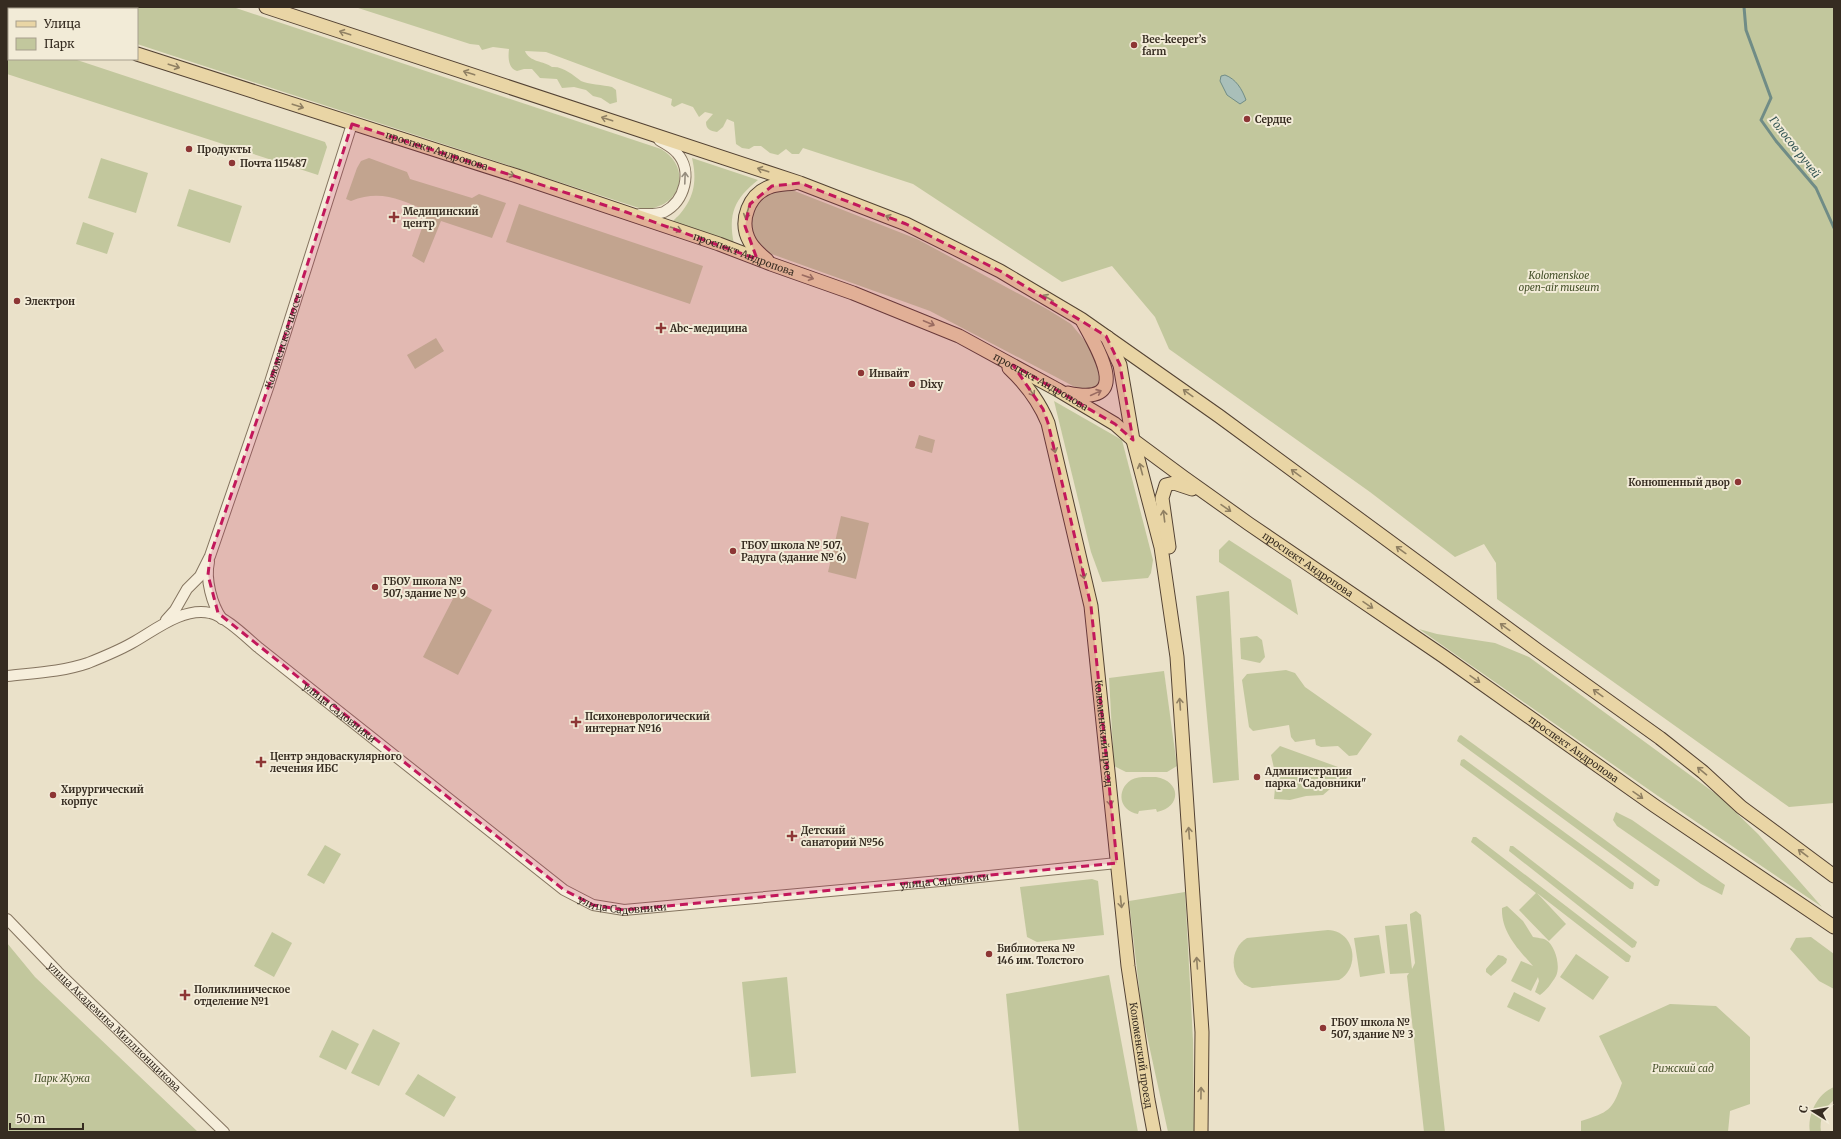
<svg xmlns="http://www.w3.org/2000/svg" width="1841" height="1139" viewBox="0 0 1841 1139" font-family="Merriweather,serif">
	<style>
		.green { fill: #c2c79d }
		.water { fill: #a9bfb9; stroke: #708c86 }
		.lines { fill: none; stroke-linecap: round; stroke-linejoin: round }
		.stream { stroke: #708c86; stroke-width: 3 }
		.minor-casing { stroke: #84745f; stroke-width: 12 }
		.major-casing { stroke: #534233; stroke-width: 15 }
		.minor { stroke: #f6eedb; stroke-width: 10 }
		.major { stroke: #e9d5a5; stroke-width: 13 }
		.oneway { stroke: #908063 }
		.oneway2 { stroke: #968d7e }
		.marked { fill: #c2185b; fill-opacity: 0.2; stroke: #c2185b; stroke-width: 3; stroke-dasharray: 8 5; stroke-linejoin: round }
		.poi-dot { fill: #8d3635; stroke: #f2ebd7; stroke-width: 1.5 }
		.labels { text-anchor: middle; stroke-width: 4; stroke-linejoin: round; paint-order: stroke }
		.poi-label { font-size: 10px; font-weight: bold; fill: #362c21; stroke: #f2ebd7; text-anchor: start }
		.street-label { font-size: 10px; fill: #362c21; stroke: #f2ebd7 }
		.park-label { font-size: 10px; font-style: italic; fill: #46512a; stroke: #f2ebd7 }
		.water-label { font-size: 11px; font-style: italic; fill: #325453; stroke: #f2ebd7 }
	</style>
	<rect width="100%" height="100%" fill="#eae1c9"/>
	<g class="green">
		<path d="M24,7H233L661,149C694,169 680,210 642,209L137,44V9H30Z"/>
		<path d="M355,7H1834V803L1789,807L1497,599L1496,563L1484,544L1455,557L1370,492L1169,349L1155,317L1112,266L1062,282L913,184L803,148L799,154H792L786,149L778,155L770,153L761,146H754L749,149L742,148L736,144L734,122L727,119L723,127L717,132C710,131 706,129 706,122L713,114L705,112L699,117L693,107L682,103L674,107L671,105L672,99L546,52L525,51C529,62 544,61 552,67C563,66 573,75 581,81C587,84 604,85 612,87L616,90L617,102L610,104L601,98L593,96L586,90L574,87L562,88L557,79L540,78L532,69H524L517,71C508,68 508,57 509,49L493,47L482,50L479,45L470,44Z"/>
		<path d="M7,37H9V59H74L325,142L327,147L318,175L7,74Z"/>
		<path d="M101,158L148,173L136,213L88,198Z"/>
		<path d="M369,158L407,172L410,179L472,198L479,194L506,203L492,238L441,221L424,263L412,256L428,211C400,200 381,189 351,201L346,199L357,168L361,161Z"/>
		<path d="M692,158L758,180C734,199 728,214 734,244L672,224C673,219 677,218 680,214C695,197 697,179 692,158Z"/>
		<path d="M787,188L917,239L1047,309L1071,324L1091,348L1100,368V383C1091,393 1084,390 1073,386L930,311L766,252L753,240L750,223L755,206L769,192Z"/>
		<path d="M189,189L242,206L230,243L177,226Z"/>
		<path d="M519,204L703,266L690,304L506,242Z"/>
		<path d="M83,222L114,233L107,254L76,244Z"/>
		<path d="M436,338L444,351L415,369L407,355Z"/>
		<path d="M1054,401L1122,440L1153,560L1151,573L1148,578L1102,582L1091,552Z"/>
		<path d="M919,435L935,440L932,453L915,448Z"/>
		<path d="M841,516L869,523L856,579L828,572Z"/>
		<path d="M1229,540L1291,580L1298,615L1219,562V550Z"/>
		<path d="M457,591L492,610L458,675L423,657Z"/>
		<path d="M1229,591L1239,780L1213,783L1196,596Z"/>
		<path d="M1419,629L1437,634L1495,643L1529,657L1720,797L1758,834L1822,907L1658,796Z"/>
		<path d="M1257,636L1262,640L1265,657L1260,663L1241,659L1240,638Z"/>
		<path d="M1286,670L1295,673L1305,687L1372,734L1357,755L1349,756L1338,746L1321,747L1316,745L1315,739L1295,742L1291,737L1289,725L1253,731L1249,727L1242,680L1247,674Z"/>
		<path d="M1164,671L1177,766L1167,772H1126L1114,766L1109,678Z"/>
		<path d="M1461,735L1660,880L1658,886H1655L1457,741L1459,736Z"/>
		<path d="M1280,746L1338,767L1348,777L1340,785L1330,789L1323,795L1306,796L1290,800L1274,799L1276,777L1271,755Z"/>
		<path d="M1464,759L1634,883L1633,889H1630L1460,765L1461,760Z"/>
		<path d="M1156,777C1181,781 1182,807 1157,812L1156,809L1139,811L1138,814C1119,811 1116,790 1131,780C1137,776 1148,777 1156,777Z"/>
		<path d="M1616,812L1632,820L1725,885L1722,895L1701,884L1617,826L1613,820Z"/>
		<path d="M1473,837H1476L1631,956L1629,962H1626L1537,893L1566,924L1549,941L1519,910L1536,893L1471,842Z"/>
		<path d="M325,845L341,854L324,884L307,875Z"/>
		<path d="M1510,846H1513L1637,942L1635,947L1632,948L1509,851Z"/>
		<path d="M1092,879L1098,881L1104,935L1037,942L1027,937L1020,887Z"/>
		<path d="M1185,892L1193,1040L1194,1132H1168L1142,1013L1129,901Z"/>
		<path d="M1507,906L1523,921L1533,937C1537,938 1543,938 1546,940C1555,945 1561,966 1556,976C1552,983 1546,991 1540,995L1535,992L1539,981L1538,977L1531,991L1511,981L1521,961L1533,966C1518,949 1501,932 1502,908Z"/>
		<path d="M1416,911L1421,915L1445,1132H1424L1407,976L1409,973L1390,974L1385,926L1407,924L1412,969L1415,963L1410,919V914Z"/>
		<path d="M1328,930C1355,931 1361,968 1339,980L1252,988C1230,982 1227,950 1247,938Z"/>
		<path d="M272,932L292,943L274,977L254,966Z"/>
		<path d="M1379,935L1385,973L1360,977L1354,938Z"/>
		<path d="M1811,937L1834,954V989L1819,981L1790,949L1796,938Z"/>
		<path d="M7,943L35,977L198,1132H7Z"/>
		<path d="M1576,954L1609,977L1593,1000L1560,977Z"/>
		<path d="M1498,955L1503,956L1507,959L1506,963L1491,976L1486,972V969Z"/>
		<path d="M1109,975L1138,1132H1019L1006,994Z"/>
		<path d="M787,977L796,1073L751,1077L742,982Z"/>
		<path d="M1514,992L1546,1008L1539,1022L1507,1007Z"/>
		<path d="M1670,1004L1716,1006L1750,1037V1104L1730,1111L1728,1132H1581V1121C1609,1112 1612,1111 1622,1083L1599,1036Z"/>
		<path d="M373,1029L400,1043L379,1086L351,1073Z"/>
		<path d="M332,1030L359,1044L346,1070L319,1057Z"/>
		<path d="M418,1074L456,1097L444,1117L405,1094Z"/>
		<path d="M1834,1087V1100C1824,1108 1819,1119 1821,1132H1810C1807,1115 1817,1094 1834,1087Z"/>
	</g>
	<path class="water" d="M1225,75C1236,79 1242,89 1246,100L1240,104L1227,95L1220,81L1221,76Z"/>
	<g class="lines">
		<path class="stream" d="M1744,7L1746,30L1771,98L1761,120L1776,141L1816,188L1834,228"/>
		<defs>
			<g id="minor">
				<path d="M640,214C648,214 656,215 664,212C685,201 693,171 677,153C672,147 665,144 659,140"/>
				<path d="M209,562C205,579 212,605 222,619"/>
				<path id="s1" d="M166,620L175,610L187,589L200,576L210,556L269,385L352,124"/>
				<path id="s2" d="M7,676C33,673 62,672 88,663C103,657 118,651 132,643C154,631 182,607 210,613C226,617 246,637 259,648L564,890L593,905L624,910L940,881L1117,863"/>
				<path id="s3" d="M7,919L58,972L224,1132"/>
			</g>
			<g id="major">
				<path d="M266,7L800,183L906,224L1000,271L1081,319L1219,416L1537,650L1660,738L1703,772L1741,807L1834,876"/>
				<path d="M7,13H9"/>
				<path id="s4" d="M137,54L517,176L719,244L771,264L853,293L959,336L1058,390L1115,424L1133,440L1183,477L1249,524L1443,656L1655,806L1834,927"/>
				<path d="M767,260C761,255 754,249 750,242C738,221 749,193 772,186C779,184 787,184 794,183"/>
				<path d="M1107,337L1120,365L1133,440L1161,547L1177,657L1202,1032L1201,1132"/>
				<path id="s5" d="M1009,368C1026,384 1039,401 1048,423L1091,606L1128,966L1148,1100L1154,1132"/>
				<path d="M1068,393C1133,407 1099,351 1083,322"/>
				<path d="M1169,547L1162,498L1166,485L1174,483L1192,489"/>
			</g>
		</defs>
		<use href="#minor" class="minor-casing"/>
		<use href="#major" class="major-casing"/>
		<use href="#minor" class="minor"/>
		<use href="#major" class="major"/>
	</g>
	<defs><path id="oneway-shaft" d="M-6 0H5M1.5-3L5.5 0L1.5 3" fill="none" stroke-width="1.6" stroke-linecap="round" stroke-linejoin="round"/></defs>
	<g class="oneway">
		<use href="#oneway-shaft" transform="translate(345 33) rotate(-162)"/>
		<use href="#oneway-shaft" transform="translate(174 66) rotate(18)"/>
		<use href="#oneway-shaft" transform="translate(469 73) rotate(-162)"/>
		<use href="#oneway-shaft" transform="translate(298 106) rotate(18)"/>
		<use href="#oneway-shaft" transform="translate(607 119) rotate(-162)"/>
		<use href="#oneway-shaft" transform="translate(763 170) rotate(-162)"/>
		<use href="#oneway-shaft" transform="translate(509 174) rotate(18)"/>
		<use href="#oneway-shaft" transform="translate(747 213) rotate(107)"/>
		<use href="#oneway-shaft" transform="translate(891 218) rotate(-157)"/>
		<use href="#oneway-shaft" transform="translate(676 229) rotate(19)"/>
		<use href="#oneway-shaft" transform="translate(808 277) rotate(19)"/>
		<use href="#oneway-shaft" transform="translate(1048 298) rotate(-150)"/>
		<use href="#oneway-shaft" transform="translate(929 323) rotate(23)"/>
		<use href="#oneway-shaft" transform="translate(1031 391) rotate(56)"/>
		<use href="#oneway-shaft" transform="translate(1096 393) rotate(-25)"/>
		<use href="#oneway-shaft" transform="translate(1188 393) rotate(-144)"/>
		<use href="#oneway-shaft" transform="translate(1054 447) rotate(77)"/>
		<use href="#oneway-shaft" transform="translate(1141 469) rotate(-105)"/>
		<use href="#oneway-shaft" transform="translate(1296 473) rotate(-144)"/>
		<use href="#oneway-shaft" transform="translate(1226 508) rotate(35)"/>
		<use href="#oneway-shaft" transform="translate(1164 516) rotate(-97)"/>
		<use href="#oneway-shaft" transform="translate(1401 550) rotate(-144)"/>
		<use href="#oneway-shaft" transform="translate(1083 573) rotate(77)"/>
		<use href="#oneway-shaft" transform="translate(1368 605) rotate(34)"/>
		<use href="#oneway-shaft" transform="translate(1505 627) rotate(-144)"/>
		<use href="#oneway-shaft" transform="translate(1475 679) rotate(35)"/>
		<use href="#oneway-shaft" transform="translate(1598 693) rotate(-144)"/>
		<use href="#oneway-shaft" transform="translate(1180 704) rotate(-94)"/>
		<use href="#oneway-shaft" transform="translate(1702 771) rotate(-140)"/>
		<use href="#oneway-shaft" transform="translate(1638 795) rotate(35)"/>
		<use href="#oneway-shaft" transform="translate(1110 800) rotate(84)"/>
		<use href="#oneway-shaft" transform="translate(1189 833) rotate(-94)"/>
		<use href="#oneway-shaft" transform="translate(1803 853) rotate(-143)"/>
		<use href="#oneway-shaft" transform="translate(1121 902) rotate(84)"/>
		<use href="#oneway-shaft" transform="translate(1197 963) rotate(-94)"/>
		<use href="#oneway-shaft" transform="translate(1201 1093) rotate(-89)"/>
	</g>
	<use class="oneway2" href="#oneway-shaft" transform="translate(685 178) rotate(-88)"/>
	<path class="marked" d="M352,124L626,212L757,259L745,226L750,204L772,186L800,183L906,224L1000,271L1106,336L1120,365L1133,440L1115,424L1013,365L1043,409L1048,423L1091,606L1117,863L624,910L593,905L564,890L218,613L208,575L210,556L269,385Z"/>
	<g class="poi-dot">
		<circle cx="1134" cy="45" r="4"/>
		<circle cx="1247" cy="119" r="4"/>
		<circle cx="189" cy="149" r="4"/>
		<circle cx="232" cy="163" r="4"/>
		<path d="M392 211h4v4h4v4h-4v4h-4v-4h-4v-4h4z"/>
		<circle cx="17" cy="301" r="4"/>
		<path d="M659 322h4v4h4v4h-4v4h-4v-4h-4v-4h4z"/>
		<circle cx="861" cy="373" r="4"/>
		<circle cx="912" cy="384" r="4"/>
		<circle cx="1738" cy="482" r="4"/>
		<circle cx="733" cy="551" r="4"/>
		<circle cx="375" cy="587" r="4"/>
		<path d="M574 716h4v4h4v4h-4v4h-4v-4h-4v-4h4z"/>
		<path d="M259 756h4v4h4v4h-4v4h-4v-4h-4v-4h4z"/>
		<circle cx="1257" cy="777" r="4"/>
		<circle cx="53" cy="795" r="4"/>
		<path d="M790 830h4v4h4v4h-4v4h-4v-4h-4v-4h4z"/>
		<circle cx="989" cy="954" r="4"/>
		<path d="M183 989h4v4h4v4h-4v4h-4v-4h-4v-4h4z"/>
		<circle cx="1323" cy="1028" r="4"/>
	</g>
	<g class="labels">
		<g class="poi-label">
			<text x="1142" y="43">Bee-keeper’s<tspan x="1142" dy="12">farm</tspan></text>
			<text x="1255" y="123">Сердце</text>
			<text x="197" y="153">Продукты</text>
			<text x="240" y="167">Почта 115487</text>
			<text x="403" y="215">Медицинский<tspan x="403" dy="12">центр</tspan></text>
			<text x="25" y="305">Электрон</text>
			<text x="670" y="332">Abc-медицина</text>
			<text x="869" y="377">Инвайт</text>
			<text x="920" y="388">Dixy</text>
			<text x="1730" y="486" text-anchor="end">Конюшенный двор</text>
			<text x="741" y="549">ГБОУ школа № 507,<tspan x="741" dy="12">Радуга (здание № 6)</tspan></text>
			<text x="383" y="585">ГБОУ школа №<tspan x="383" dy="12">507, здание № 9</tspan></text>
			<text x="585" y="720">Психоневрологический<tspan x="585" dy="12">интернат №16</tspan></text>
			<text x="270" y="760">Центр эндоваскулярного<tspan x="270" dy="12">лечения ИБС</tspan></text>
			<text x="1265" y="775">Администрация<tspan x="1265" dy="12">парка "Садовники"</tspan></text>
			<text x="61" y="793">Хирургический<tspan x="61" dy="12">корпус</tspan></text>
			<text x="801" y="834">Детский<tspan x="801" dy="12">санаторий №56</tspan></text>
			<text x="997" y="952">Библиотека №<tspan x="997" dy="12">146 им. Толстого</tspan></text>
			<text x="194" y="993">Поликлиническое<tspan x="194" dy="12">отделение №1</tspan></text>
			<text x="1331" y="1026">ГБОУ школа №<tspan x="1331" dy="12">507, здание № 3</tspan></text>
		</g>
		<g class="street-label">
			<text dy="4" stroke="none"><textPath href="#s4" startOffset="315">проспект Андропова</textPath></text>
			<text dy="4" stroke="none"><textPath href="#s4" startOffset="639">проспект Андропова</textPath></text>
			<text dy="4" stroke="none"><textPath href="#s1" startOffset="306">Коломенское шоссе</textPath></text>
			<text dy="4" stroke="none"><textPath href="#s4" startOffset="963">проспект Андропова</textPath></text>
			<text dy="4" stroke="none"><textPath href="#s4" startOffset="1287">проспект Андропова</textPath></text>
			<text dy="4" stroke="none"><textPath href="#s2" startOffset="380">улица Садовники</textPath></text>
			<text dy="4" stroke="none"><textPath href="#s5" startOffset="384">Коломенский проезд</textPath></text>
			<text dy="4" stroke="none"><textPath href="#s4" startOffset="1611">проспект Андропова</textPath></text>
			<text dy="4" stroke="none"><textPath href="#s2" startOffset="1052">улица Садовники</textPath></text>
			<text dy="4" stroke="none"><textPath href="#s2" startOffset="728">улица Садовники</textPath></text>
			<text dy="4" stroke="none"><textPath href="#s3" startOffset="152">улица Академика Миллионщикова</textPath></text>
			<text dy="4" stroke="none"><textPath href="#s5" startOffset="708">Коломенский проезд</textPath></text>
		</g>
		<g class="park-label">
			<text x="1559" y="279">Kolomenskoe<tspan x="1559" dy="12">open-air museum</tspan></text>
			<text x="1683" y="1072">Рижский сад</text>
			<text x="62" y="1082">Парк Жужа</text>
		</g>
		<g class="water-label">
			<text transform="translate(1795 147) rotate(52)" y="4">Голосов ручей</text>
		</g>
	</g>
	<rect width="1841" height="1139" fill="none" stroke="#362c21" stroke-width="16"/>
	<rect x="8" y="8" width="130" height="52" fill="#f2ebd7" stroke="#a79f8e"/>
	<rect x="16" y="21" width="20" height="6" fill="#e9d5a5" stroke="#a79f8e"/>
	<text x="44" y="28" font-size="12" fill="#362c21">Улица</text>
	<rect x="16" y="38" width="20" height="12" fill="#c2c79d" stroke="#a79f8e"/>
	<text x="44" y="48" font-size="12" fill="#362c21">Парк</text>
	<g transform="translate(1813 1111) rotate(281)" stroke="#f2ebd7" stroke-width="3" paint-order="stroke">
	<path d="M0-3L7 15L0 10L-7 15Z" fill="#362c21"/>
	<text y="-6" font-size="11" font-weight="bold" text-anchor="middle" fill="#362c21">С</text>
	</g>
	<path d="M10 1123v6h73v-6" fill="none" stroke="#362c21" stroke-width="2"/>
	<text x="16" y="1123" font-size="12" fill="#362c21" stroke="#f2ebd7" stroke-width="3" paint-order="stroke">50 m</text>
</svg>
